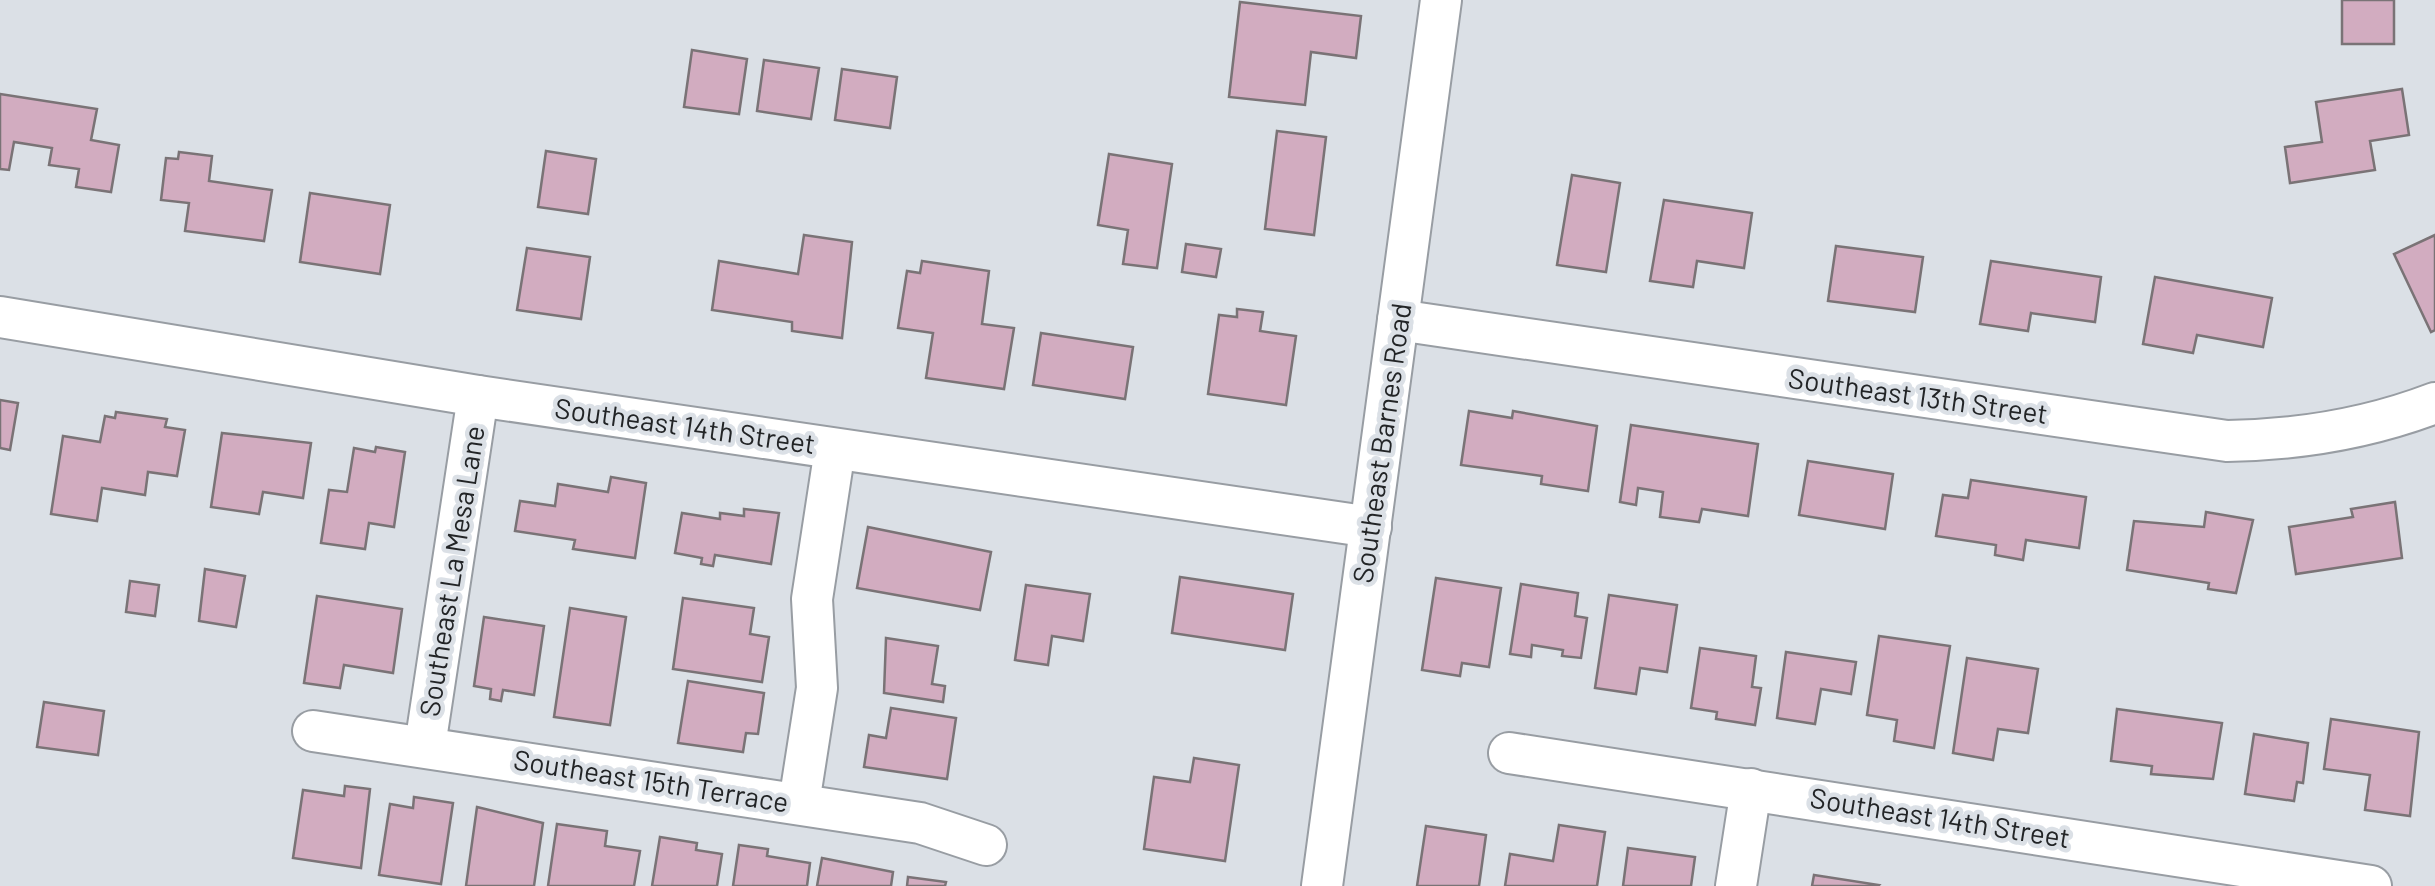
<svg xmlns="http://www.w3.org/2000/svg" width="2435" height="886" viewBox="0 0 2435 886" font-family="Barlow,sans-serif">
	<style>
		.building { fill: #d2acc0; stroke: #7a7376; stroke-width: 2.5 }
		.lines { fill: none; stroke-linecap: round; stroke-linejoin: round }
		.minor-casing { stroke: #989da3; stroke-width: 44 }
		.minor { stroke: #fff; stroke-width: 40 }
		.labels { text-anchor: middle; stroke-width: 9; stroke-linejoin: round; paint-order: stroke }
		.street-label { font-size: 28px; fill: #222426; stroke: #dbe0e6 }
	</style>
	<rect width="100%" height="100%" fill="#dbe0e6"/>
	<g class="building">
		<rect x="2342" y="0" width="52" height="44"/>
		<path d="M1240,2L1361,16L1356,58L1311,52L1305,105L1229,97Z"/>
		<path d="M692,50L747,59L739,114L684,107Z"/>
		<path d="M764,60L819,68L811,119L757,111Z"/>
		<path d="M842,69L897,77L890,128L835,120Z"/>
		<path d="M2402,89L2409,135L2370,141L2375,170L2290,183L2285,147L2322,142L2316,102Z"/>
		<path d="M0,94L97,109L91,140L119,145L111,192L76,187L79,169L49,165L52,148L14,142L9,170L0,169Z"/>
		<path d="M1277,131L1326,137L1314,235L1265,229Z"/>
		<path d="M546,151L596,159L588,214L538,207Z"/>
		<path d="M179,152L212,156L209,181L272,190L264,241L185,231L189,203L161,200L166,158L178,159Z"/>
		<path d="M1109,154L1172,164L1157,268L1123,264L1128,230L1098,225Z"/>
		<path d="M1572,175L1620,183L1606,272L1557,265Z"/>
		<path d="M310,193L390,205L380,274L300,262Z"/>
		<path d="M1664,200L1752,213L1744,268L1697,261L1693,287L1650,281Z"/>
		<path d="M804,235L852,242L842,338L792,331V322L712,310L719,261L798,274Z"/>
		<path d="M2435,235V330L2431,332L2394,254Z"/>
		<path d="M1186,244L1221,249L1216,277L1182,272Z"/>
		<path d="M1836,246L1923,257L1915,312L1828,301Z"/>
		<path d="M527,248L590,257L581,319L517,310Z"/>
		<path d="M922,261L989,271L982,324L1014,328L1004,389L926,378L933,333L898,328L907,271L920,273Z"/>
		<path d="M1991,261L2101,277L2095,322L2031,313L2028,331L1980,324Z"/>
		<path d="M2155,277L2272,298L2263,347L2197,335L2193,353L2143,344Z"/>
		<path d="M1237,309L1263,312L1260,331L1296,336L1286,405L1208,394L1219,315L1237,317Z"/>
		<path d="M1041,333L1133,347L1125,399L1033,385Z"/>
		<path d="M0,400L18,403L10,450L0,448Z"/>
		<path d="M1469,411L1512,418L1513,411L1597,426L1588,491L1541,484L1542,476L1461,465Z"/>
		<path d="M116,412L167,419L165,427L185,430L177,476L148,472L145,495L102,488L97,521L51,514L63,436L100,442L105,416L115,418Z"/>
		<path d="M1631,425L1758,444L1748,516L1702,509L1699,522L1660,517L1663,492L1638,488L1636,505L1620,502Z"/>
		<path d="M222,433L311,443L303,498L263,492L259,514L211,507Z"/>
		<path d="M376,447L405,452L394,527L369,523L365,549L321,543L329,490L347,492L354,448L375,452Z"/>
		<path d="M1808,461L1893,474L1885,529L1799,515Z"/>
		<path d="M611,477L646,483L635,558L573,549L575,540L515,531L520,501L555,506L558,484L608,492Z"/>
		<path d="M1971,480L2086,497L2079,548L2026,540L2023,560L1995,555L1996,545L1936,536L1943,495L1968,498Z"/>
		<path d="M2395,502L2402,558L2296,574L2289,527L2353,517L2351,509Z"/>
		<path d="M744,509L779,513L771,564L715,555L713,566L701,564L702,558L675,553L682,513L720,519V513L744,516Z"/>
		<path d="M2206,512L2253,520L2236,593L2208,589L2209,583L2127,570L2134,521L2204,527Z"/>
		<path d="M868,527L991,552L980,610L857,588Z"/>
		<path d="M205,569L245,576L236,627L199,621Z"/>
		<path d="M1180,577L1293,594L1285,650L1172,633Z"/>
		<path d="M1436,578L1501,588L1489,667L1462,663L1460,676L1422,670Z"/>
		<path d="M130,581L159,585L155,616L126,612Z"/>
		<path d="M1521,584L1578,593L1575,616L1587,618L1581,658L1562,656L1563,650L1532,645L1531,657L1510,654Z"/>
		<path d="M1026,585L1090,594L1083,641L1052,636L1048,665L1015,660Z"/>
		<path d="M1609,595L1677,605L1667,672L1640,668L1636,694L1595,688Z"/>
		<path d="M317,596L402,609L393,673L344,665L340,688L304,683Z"/>
		<path d="M683,598L754,608L750,634L769,637L762,682L673,669Z"/>
		<path d="M570,608L626,617L610,725L554,717Z"/>
		<path d="M484,617L544,626L534,695L503,690L501,701L490,699L491,689L474,686Z"/>
		<path d="M1879,636L1950,646L1934,748L1894,741L1897,720L1867,715Z"/>
		<path d="M886,638L938,646L932,684L945,686L943,702L884,693Z"/>
		<path d="M1700,648L1756,656L1752,687L1761,688L1755,725L1716,719L1717,712L1691,708Z"/>
		<path d="M1786,652L1856,662L1851,694L1821,689L1815,724L1777,718Z"/>
		<path d="M1967,658L2038,669L2028,733L1998,729L1993,760L1953,753Z"/>
		<path d="M688,681L764,693L758,734L746,733L743,752L678,743Z"/>
		<path d="M44,702L104,711L98,755L37,747Z"/>
		<path d="M891,708L956,718L947,779L864,767L869,735L886,738Z"/>
		<path d="M2117,709L2222,723L2213,779L2151,774L2152,766L2111,761Z"/>
		<path d="M2331,719L2419,732L2410,816L2365,810L2370,775L2324,769Z"/>
		<path d="M2254,734L2308,743L2303,783L2297,782L2294,801L2245,794Z"/>
		<path d="M1194,758L1239,765L1225,861L1144,849L1154,777L1190,782Z"/>
		<path d="M345,786L370,789L361,868L293,858L303,790L344,796Z"/>
		<path d="M414,797L453,803L441,884L379,875L390,804L413,808Z"/>
		<path d="M477,807L543,823L534,886H466Z"/>
		<path d="M557,824L607,831L605,846L640,851L634,886H548Z"/>
		<path d="M1559,825L1605,832L1597,886H1505L1510,854L1553,861Z"/>
		<path d="M1426,826L1486,835L1479,886H1417Z"/>
		<path d="M660,837L697,843L696,850L722,854L717,886H652Z"/>
		<path d="M739,845L768,849L767,856L810,863L807,886H733Z"/>
		<path d="M1628,848L1695,857L1691,886H1623Z"/>
		<path d="M822,858L893,872L891,886H817Z"/>
		<path d="M1814,875L1879,885L1878,886H1812Z"/>
		<path d="M908,877L946,882L945,886H907Z"/>
	</g>
	<g class="lines">
		<defs>
			<g id="minor">
				<path d="M0,317L478,396L1371,527"/>
				<path d="M1398,320L2227,441C2299,440 2367,429 2435,403"/>
				<path d="M313,731L920,823L986,845"/>
				<path d="M425,746L478,396"/>
				<path d="M1509,753L2371,886"/>
				<path d="M799,803L817,688L812,599L835,449"/>
				<path d="M1322,886L1441,0"/>
				<path d="M1736,886L1751,789"/>
			</g>
		</defs>
		<use href="#minor" class="minor-casing"/>
		<use href="#minor" class="minor"/>
	</g>
	<g class="labels">
		<g class="street-label">
			<text transform="translate(1918 396) rotate(8)" y="10">Southeast 13th Street</text>
			<text transform="translate(685 426) rotate(8)" y="10">Southeast 14th Street</text>
			<text transform="translate(1382 443) rotate(-82)" y="10">Southeast Barnes Road</text>
			<text transform="translate(452 571) rotate(-81)" y="10">Southeast La Mesa Lane</text>
			<text transform="translate(651 781) rotate(9)" y="10">Southeast 15th Terrace</text>
			<text transform="translate(1940 818) rotate(9)" y="10">Southeast 14th Street</text>
		</g>
	</g>
</svg>
